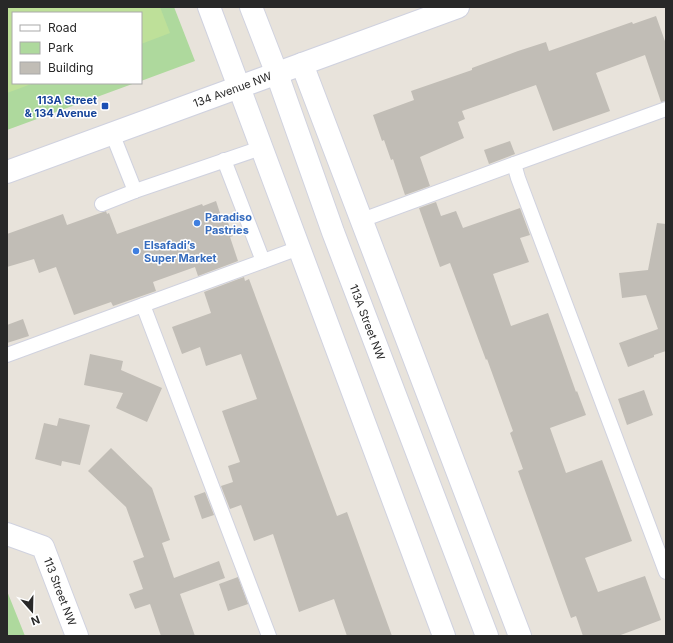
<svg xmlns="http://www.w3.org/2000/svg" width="673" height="643" viewBox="0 0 673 643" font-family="Inter,sans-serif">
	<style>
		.green { fill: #aed99d }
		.pitch { fill: #bee099 }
		.building { fill: #c1bdb6 }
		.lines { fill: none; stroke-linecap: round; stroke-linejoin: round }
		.lane-casing { stroke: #d0d2df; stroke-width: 16 }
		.street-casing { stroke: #d0d2df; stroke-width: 24 }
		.secondary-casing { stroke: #d0d2df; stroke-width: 24 }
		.lane { stroke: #fff; stroke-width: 14 }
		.street { stroke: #fff; stroke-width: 22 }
		.secondary { stroke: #fff; stroke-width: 22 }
		.transit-dot { fill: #1a4fb4; stroke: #fff; stroke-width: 1.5 }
		.shop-dot { fill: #3f7fe0; stroke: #fff; stroke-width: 1.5 }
		.labels { text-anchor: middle; stroke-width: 3; stroke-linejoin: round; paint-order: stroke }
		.street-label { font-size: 11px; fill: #282828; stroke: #fff }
		.transit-label { font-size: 11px; font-weight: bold; fill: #164399; stroke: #fff; text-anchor: end }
		.shop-label { font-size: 11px; font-weight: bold; fill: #366cbe; stroke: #fff; text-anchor: start }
	</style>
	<rect width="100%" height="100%" fill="#e8e3db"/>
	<g class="green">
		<path d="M7,7H174L195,61L141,81V13H13V83H135L7,130Z"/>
		<path d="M7,591L25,636H7Z"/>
	</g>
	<path class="pitch" d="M7,7H160L170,33L141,44V13H13V83H34L7,93Z"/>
	<g class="building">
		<path d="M656,16L666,44V101L661,102L645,55L596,73L610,111L553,131L536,85L462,111L465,119L458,122L464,138L420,157L430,186L405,195L393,159L391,160L384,140L382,141L373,115L414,100L411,91L472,70V68L518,51L546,42L549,51L632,22L633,24Z"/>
		<path d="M510,141L515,154L489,164L484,150Z"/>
		<path d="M216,201L221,216L225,214L233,236L230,237L238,261L198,276L195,267L153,282L156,291L113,306L111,302L74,315L56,267L39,273L34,259L7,267V234L63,214L67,225L106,211L107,214L109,213L117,234L202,204L203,206Z"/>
		<path d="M436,202L441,216L456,211L463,228L520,208L530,235L520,238L529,262L493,274L511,326L548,313L576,392L577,391L586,415L550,428L566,473L602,460L632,541L585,558L598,592L645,576L661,620L618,636H583L576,616L571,618L518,471L523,469L510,433L513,431L487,359L486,360L450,263L440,267L419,208Z"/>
		<path d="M657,223L666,224V351L654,355V357L628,367L619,343L658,329L646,295L622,298L619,273L648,270Z"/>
		<path d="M244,277L245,281L249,279L337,516L347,512L392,636H347L334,599L299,612L273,534L254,541L241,505L230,509L221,486L233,482L228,466L240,462L222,411L257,399L241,354L206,366L200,347L182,354L172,327L211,313L204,292Z"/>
		<path d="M23,319L29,336L7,343V325Z"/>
		<path d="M90,354L123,361L121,370L162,388L147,422L116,408L123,393L84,385Z"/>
		<path d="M644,390L653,415L627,425L618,399Z"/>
		<path d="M59,418L90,425L80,465L62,461L61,466L35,459L44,423L57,426Z"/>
		<path d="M111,448L152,488L170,540L162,543L174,578L219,561L225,578L180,594L195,636H161L150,604L135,609L129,594L143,589L133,561L144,557L126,507L88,471Z"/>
		<path d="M205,492L214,515L202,519L194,496Z"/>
		<path d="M238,577L248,604L228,611L219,584Z"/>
	</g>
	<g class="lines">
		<defs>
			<g id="lane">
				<path d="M112,133L135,191"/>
				<path d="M224,160L263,261"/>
				<path d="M514,164L666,109"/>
				<path d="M102,204L135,191L261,148"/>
				<path d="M362,220L514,164L518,178L666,572"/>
				<path d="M143,305L299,248"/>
				<path d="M7,355L143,305L269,636"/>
			</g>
			<g id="street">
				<path d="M302,64L520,636"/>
				<path id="s1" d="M7,534L43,547L77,636"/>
			</g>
			<g id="secondary">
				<path d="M209,7L444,636"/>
				<path id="s2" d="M251,7L277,74L333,232L487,636"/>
				<path id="s3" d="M7,172L458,7"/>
			</g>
		</defs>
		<use href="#lane" class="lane-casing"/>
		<use href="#street" class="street-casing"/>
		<use href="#secondary" class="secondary-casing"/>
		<use href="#lane" class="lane"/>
		<use href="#street" class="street"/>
		<use href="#secondary" class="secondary"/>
	</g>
	<rect class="transit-dot" x="101" y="102" width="8" height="8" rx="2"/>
	<g class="shop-dot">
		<circle cx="197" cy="223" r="4"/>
		<circle cx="136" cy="251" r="4"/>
	</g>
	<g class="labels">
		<g class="street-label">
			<text dy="4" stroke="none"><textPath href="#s3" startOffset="240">134 Avenue NW</textPath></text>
			<text dy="4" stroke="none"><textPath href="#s2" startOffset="336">113A Street NW</textPath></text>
			<text dy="4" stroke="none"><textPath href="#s1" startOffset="86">113 Street NW</textPath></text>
		</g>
		<g class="transit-label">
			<text x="97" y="104">113A Street<tspan x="97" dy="13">&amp; 134 Avenue</tspan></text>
		</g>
		<g class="shop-label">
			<text x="205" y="221">Paradiso<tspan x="205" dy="13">Pastries</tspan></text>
			<text x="144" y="249">Elsafadi’s<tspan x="144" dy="13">Super Market</tspan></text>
		</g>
	</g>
	<rect width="673" height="643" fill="none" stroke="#282828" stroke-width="16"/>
	<rect x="12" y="12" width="130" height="72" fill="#ffffff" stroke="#a9a9a9"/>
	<rect x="20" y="25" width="20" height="6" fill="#ffffff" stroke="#a9a9a9"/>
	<text x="48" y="32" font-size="12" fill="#282828">Road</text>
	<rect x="20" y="42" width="20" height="12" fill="#aed99d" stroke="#a9a9a9"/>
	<text x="48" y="52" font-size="12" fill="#282828">Park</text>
	<rect x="20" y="62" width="20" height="12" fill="#c1bdb6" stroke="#a9a9a9"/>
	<text x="48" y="72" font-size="12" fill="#282828">Building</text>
	<g transform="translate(32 611) rotate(160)" stroke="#ffffff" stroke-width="3" paint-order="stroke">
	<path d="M0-3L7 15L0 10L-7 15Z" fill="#282828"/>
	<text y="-6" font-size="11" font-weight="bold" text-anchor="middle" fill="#282828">N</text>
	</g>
</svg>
